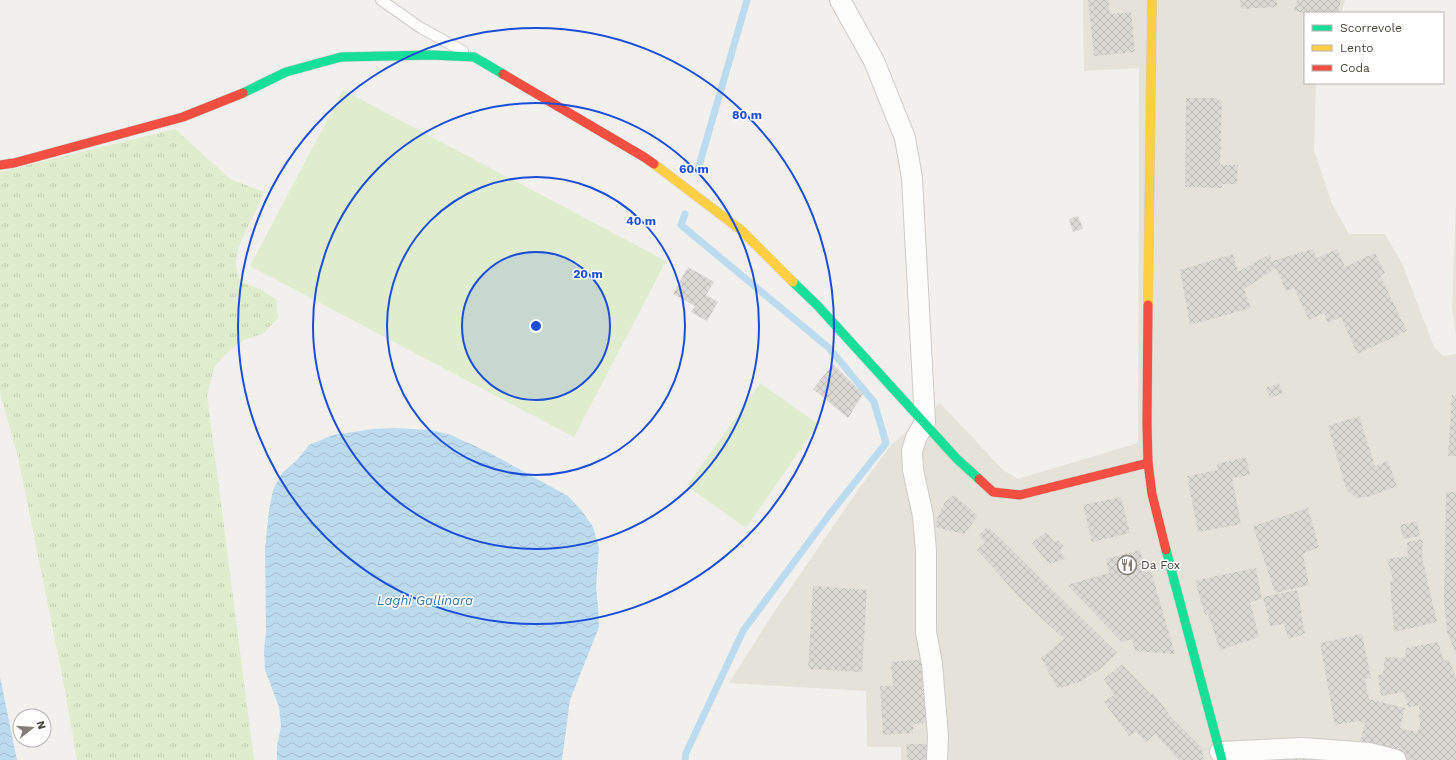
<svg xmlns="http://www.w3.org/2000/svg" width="1456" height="760" viewBox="0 0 1456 760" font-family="'Work Sans',sans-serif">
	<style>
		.residential { fill: #e5e2d9 }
		.grass { fill: url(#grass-tufts) }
		.pitch { fill: #dfeccd }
		.water { fill: url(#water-waves) }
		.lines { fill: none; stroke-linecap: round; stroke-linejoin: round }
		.stream { stroke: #bddbef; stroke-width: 7 }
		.building { fill: url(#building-cross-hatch) }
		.lane-casing { stroke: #cdcbc7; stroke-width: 12 }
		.street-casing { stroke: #cdcbc7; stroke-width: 22 }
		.fast-casing { stroke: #d1cdc3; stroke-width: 10 }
		.slow-casing { stroke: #d1cdc3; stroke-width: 10 }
		.jam-casing { stroke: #d1cdc3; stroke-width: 10 }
		.lane { stroke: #fdfdfc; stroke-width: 10 }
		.street { stroke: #fdfdfc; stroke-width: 20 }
		.fast { stroke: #16e098; stroke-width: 9 }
		.slow { stroke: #ffcf43; stroke-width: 9 }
		.jam { stroke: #f24e42; stroke-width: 9 }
		.ring { fill: none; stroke: #1d4ed8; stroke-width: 2 }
		.labels { text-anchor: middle; stroke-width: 3; stroke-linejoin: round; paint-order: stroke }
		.poi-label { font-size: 12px; fill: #484237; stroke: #fff; text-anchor: start }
		.water-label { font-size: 13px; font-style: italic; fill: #2f78ac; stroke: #fff }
		.centre { fill: #1d4ed8; stroke: #fff; stroke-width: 2 }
		.ring-label { font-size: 12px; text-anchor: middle; font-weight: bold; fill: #1d4ed8; stroke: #fff; stroke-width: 3; stroke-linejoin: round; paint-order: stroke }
	</style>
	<defs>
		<pattern id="grass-tufts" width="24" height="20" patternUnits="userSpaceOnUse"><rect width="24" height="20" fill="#dfeccd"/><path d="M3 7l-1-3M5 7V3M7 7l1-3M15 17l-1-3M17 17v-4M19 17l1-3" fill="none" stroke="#c1ccb1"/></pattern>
		<pattern id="water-waves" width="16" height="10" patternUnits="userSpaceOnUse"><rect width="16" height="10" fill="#bddbef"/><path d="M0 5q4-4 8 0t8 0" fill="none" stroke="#a4bdce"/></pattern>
		<pattern id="building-cross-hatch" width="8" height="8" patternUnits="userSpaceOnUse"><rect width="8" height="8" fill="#dbd9d4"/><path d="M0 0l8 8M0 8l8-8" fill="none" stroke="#bdbbb7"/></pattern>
	</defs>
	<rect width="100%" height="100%" fill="#f1f0ec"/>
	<g class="residential">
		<path d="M1083,0H1345L1341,13H1305V83H1316L1314,150L1332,204L1349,234H1385L1402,263L1434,347L1443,356L1456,354V760H901V747H867L866,691L729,683L772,615L858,490L891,445L940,403L1003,470L1018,479L1138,443L1139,68L1084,71Z"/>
		<path d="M1456,203V336L1452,307Z"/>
	</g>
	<path class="grass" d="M175,129L230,179L264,192C256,215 240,235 236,260C235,266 238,275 240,282L258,288L276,299L278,318L264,333L244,340L228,352L215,366L207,395L254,760H77L62,674L18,457L0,393V172Z"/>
	<g class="pitch">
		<path d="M343,90L666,261L574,437L250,266Z"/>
		<path d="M760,383L818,424L746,528L687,486Z"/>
	</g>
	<g class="water">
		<path d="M393,428L432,430L451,435L488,452L568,496L582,511L593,527L599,548L596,587L598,606L599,627L570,700L562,760H277V746L281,726L279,707L265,670L264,650L266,631L265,549L269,510L273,490L282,473L297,460L309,445L333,435L373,429Z"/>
		<path d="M0,677L17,760H0Z"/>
	</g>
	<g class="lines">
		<g class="stream">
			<path d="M698,169L747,0"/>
			<path d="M685,214L681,225L829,348L874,402L886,443L829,515L743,631L686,753L685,760"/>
		</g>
	</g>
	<g class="building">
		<path d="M1088,0H1108L1110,14L1131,12L1135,52L1094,56Z"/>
		<path d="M1240,0H1277V7L1241,9Z"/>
		<path d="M1297,0H1341L1338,13H1305L1294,11Z"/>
		<path d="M1186,98H1216L1222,102L1220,165H1238L1237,184H1222V188L1185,187Z"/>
		<path d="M1078,216L1083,229L1073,232L1069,219Z"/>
		<path d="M1313,249L1317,258L1337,249L1345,267L1375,253L1385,273L1380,275L1407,331L1357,354L1341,317L1328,323L1324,313L1309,320L1294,288L1286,291L1276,268L1244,289L1251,308L1190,325L1180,270L1233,254L1238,272L1270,254L1272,261Z"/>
		<path d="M688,267L714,282L706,295L718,302L707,321L691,312L695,306L673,294Z"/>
		<path d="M833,364L863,394L848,418L813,389Z"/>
		<path d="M1279,383L1283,393L1270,398L1266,388Z"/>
		<path d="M1452,395H1456V456H1448Z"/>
		<path d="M1359,416L1375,466L1388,461L1397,486L1371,496L1358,498L1350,493L1346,489L1328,426Z"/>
		<path d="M1246,457L1250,475L1232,478L1241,524L1198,532L1187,476L1218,470L1217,464Z"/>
		<path d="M1446,492H1456V655L1447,632L1444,601Z"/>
		<path d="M954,495L978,516L964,534L935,527L938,516L945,502Z"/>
		<path d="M1121,497L1130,533L1092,542L1083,505Z"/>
		<path d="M1308,508L1319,547L1303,554L1309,585L1275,593L1253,526Z"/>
		<path d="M1417,521L1420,536L1403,539L1400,525Z"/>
		<path d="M987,527L997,535L1117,653L1100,669L1082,681L1058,689L1041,658L1064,639L1020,598L977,550L985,543L979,535Z"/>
		<path d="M1046,532L1054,542L1058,540L1064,546L1060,550L1065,559L1049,564L1032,543Z"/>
		<path d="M1423,539L1422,557L1437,622L1394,632L1390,582L1393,580L1387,559L1408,556L1407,542Z"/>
		<path d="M1140,550L1146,572L1151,571L1175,654L1135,651L1132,639L1122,642L1067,585L1109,573L1106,559Z"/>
		<path d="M1256,568L1262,599L1250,602L1259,637L1220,650L1208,614L1205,615L1195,581L1216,576Z"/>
		<path d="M813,586L867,590L862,672L808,669Z"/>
		<path d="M1297,590L1302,612L1301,613L1305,634L1288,639L1284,624L1270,626L1263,597Z"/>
		<path d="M1362,634L1371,678L1365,679L1369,699L1405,708L1400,728L1417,732L1420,725L1419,706L1408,707L1404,692L1381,696L1378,675L1383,674L1385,657L1405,658L1406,648L1438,642L1444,661L1449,660L1456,677V760H1410L1394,756L1395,749L1360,741L1365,723L1359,721L1335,725L1320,643Z"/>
		<path d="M926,659L930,722L913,724V733L883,735L880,686H893L891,662Z"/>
		<path d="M1122,664L1151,695L1153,693L1172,718L1202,748L1204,760H1179L1155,734L1146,742L1136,732L1129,736L1104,702L1114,695L1104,679Z"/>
		<path d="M906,744H932V760H908Z"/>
		<path d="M1302,757L1317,759V760H1269V758Z"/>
	</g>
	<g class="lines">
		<defs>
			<path id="lane" d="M381,0L421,28L463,51"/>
			<g id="street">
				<path d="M840,0L874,61L905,138L912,178L925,422L916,438L912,451L913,470L923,516L926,551V632L932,664L938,736L937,760"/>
				<path d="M1220,752L1302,748L1369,753L1396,760"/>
			</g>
			<g id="fast">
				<path d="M243,93L286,72L341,57L432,55L474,57L503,74"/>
				<path d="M793,282L817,305L957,459L979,479"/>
				<path d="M1166,550L1222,760"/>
			</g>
			<g id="slow">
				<path d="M654,164L741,230L793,282"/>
				<path d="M1148,305L1152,0"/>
			</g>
			<g id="jam">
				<path d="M503,74L644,157L654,164"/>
				<path d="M0,165L14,163L183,117L243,93"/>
				<path d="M1148,305L1147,424L1148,463L1152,494L1166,550"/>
				<path d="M979,479L993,492L1020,495L1148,463"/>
			</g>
		</defs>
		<use href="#lane" class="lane-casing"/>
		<use href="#street" class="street-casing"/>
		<use href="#fast" class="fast-casing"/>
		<use href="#slow" class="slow-casing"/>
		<use href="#jam" class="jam-casing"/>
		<use href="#lane" class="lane"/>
		<use href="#street" class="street"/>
		<use href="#fast" class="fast"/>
		<use href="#slow" class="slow"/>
		<use href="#jam" class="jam"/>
	</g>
	<circle cx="536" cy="326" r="74" fill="#1d4ed8" fill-opacity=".12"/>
	<g class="ring">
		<circle cx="536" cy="326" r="74"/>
		<circle cx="536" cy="326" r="149"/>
		<circle cx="536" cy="326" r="223"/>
		<circle cx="536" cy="326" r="298"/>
	</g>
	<defs>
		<symbol id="restaurant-ring" viewBox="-11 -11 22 22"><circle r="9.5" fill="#fff" stroke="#837f76" stroke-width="1.5"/><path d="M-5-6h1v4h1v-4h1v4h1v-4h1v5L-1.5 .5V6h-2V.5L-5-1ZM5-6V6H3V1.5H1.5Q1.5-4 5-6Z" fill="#837f76"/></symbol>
	</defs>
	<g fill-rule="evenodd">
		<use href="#restaurant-ring" x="1116" y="554" width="22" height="22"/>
	</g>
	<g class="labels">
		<g class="poi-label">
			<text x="1141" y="569">Da Fox</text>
		</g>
		<g class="water-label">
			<text x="425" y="605">Laghi Gallinara</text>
		</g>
	</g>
	<circle cx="536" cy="326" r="6" class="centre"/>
	<g class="ring-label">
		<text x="747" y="119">80 m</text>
		<text x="694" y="173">60 m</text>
		<text x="641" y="225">40 m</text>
		<text x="588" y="278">20 m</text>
	</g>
	<rect x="1304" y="12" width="140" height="72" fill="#ffffff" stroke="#b6b3af"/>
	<rect x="1312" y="25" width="20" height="6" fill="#16e098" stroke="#b6b3af"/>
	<text x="1340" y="32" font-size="12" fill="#484237">Scorrevole</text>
	<rect x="1312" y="45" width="20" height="6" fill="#ffcf43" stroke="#b6b3af"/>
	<text x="1340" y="52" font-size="12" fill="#484237">Lento</text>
	<rect x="1312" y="65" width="20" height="6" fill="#f24e42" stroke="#b6b3af"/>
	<text x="1340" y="72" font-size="12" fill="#484237">Coda</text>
	<g transform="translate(32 728) rotate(73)"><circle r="19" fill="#ffffff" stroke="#b6b3af"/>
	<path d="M0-3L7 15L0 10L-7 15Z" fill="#837f76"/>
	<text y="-6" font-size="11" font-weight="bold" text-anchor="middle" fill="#484237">N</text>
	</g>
</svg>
